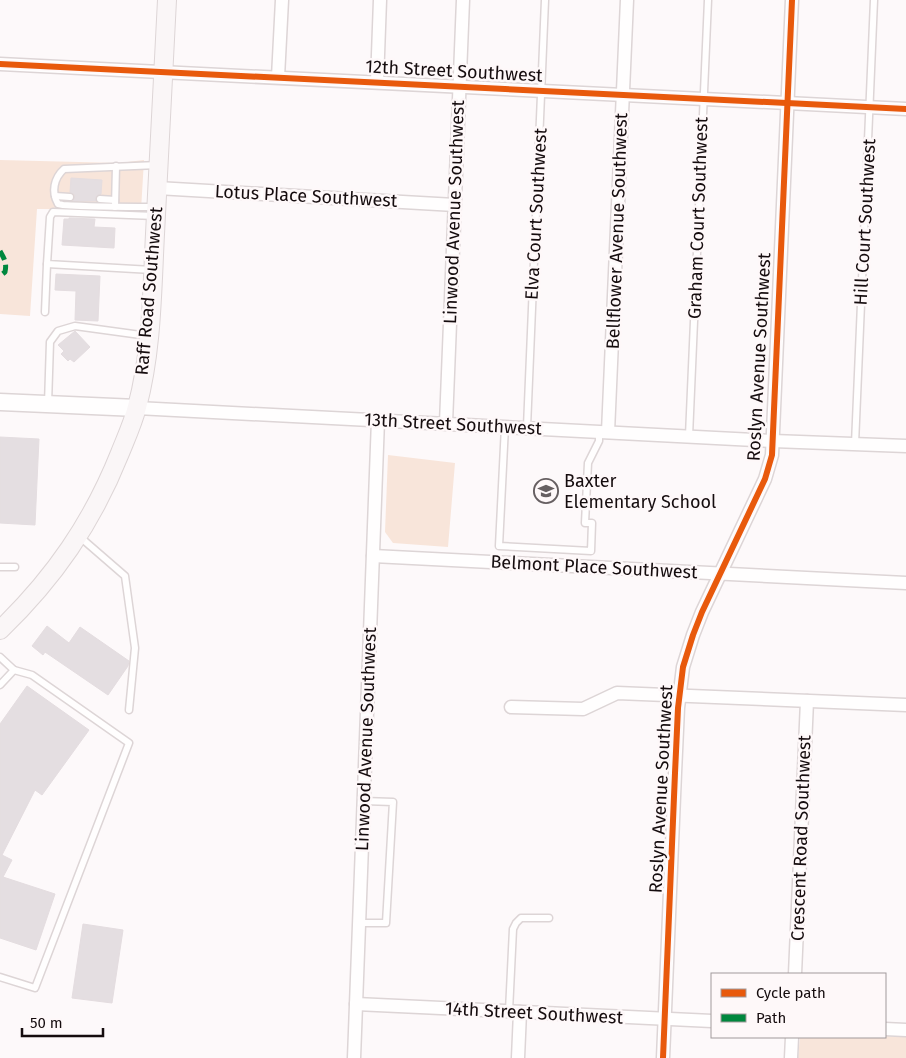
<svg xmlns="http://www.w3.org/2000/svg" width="906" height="1058" viewBox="0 0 906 1058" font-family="'Fira Sans',sans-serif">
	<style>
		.green { fill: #f8e5da }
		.building { fill: #e4dee1; stroke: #e4dde0 }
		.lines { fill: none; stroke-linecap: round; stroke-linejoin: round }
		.service-casing { stroke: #ddd5d6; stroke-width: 9 }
		.minor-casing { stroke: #ddd5d6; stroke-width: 15 }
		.tertiary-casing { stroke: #ddd5d6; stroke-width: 19 }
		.secondary-casing { stroke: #ddd5d6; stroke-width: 20 }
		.service { stroke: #fffefe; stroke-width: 6 }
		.minor { stroke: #fffefe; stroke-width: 12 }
		.tertiary { stroke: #fffefe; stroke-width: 16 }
		.secondary { stroke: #faf6f7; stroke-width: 18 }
		.quiet { stroke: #00873e; stroke-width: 5; stroke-dasharray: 10 5; stroke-linecap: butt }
		.cycleway-casing { stroke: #fef8f9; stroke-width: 9 }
		.cycleway { stroke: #e8590c; stroke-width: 6 }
		.labels { text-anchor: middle; stroke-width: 5; stroke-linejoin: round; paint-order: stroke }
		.street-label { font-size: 18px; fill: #150c0e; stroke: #fef8f9 }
		.poi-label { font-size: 18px; fill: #150c0e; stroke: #fef8f9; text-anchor: start }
	</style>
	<rect width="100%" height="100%" fill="#fdf9fa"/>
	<g class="green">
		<path d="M0,160L119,163L144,160L141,210L37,209L30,316L0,314Z"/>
		<path d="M388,455L455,463L448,547L393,543L385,532Z"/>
		<path d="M885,1036L906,1037V1058H798L800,1037Z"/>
	</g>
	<g class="building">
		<path d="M71,178L102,180L101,194L96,196V201H73L75,195L70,192Z"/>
		<path d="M69,218L95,219L94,227L115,228L114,248L62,245L64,219H69Z"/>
		<path d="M56,274L100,276L98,321L75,320L76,291L55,290Z"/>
		<path d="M75,331L90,347L74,362L70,359L68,361L61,354L64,351L58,345Z"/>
		<path d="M0,437L39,439L35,525L0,523Z"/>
		<path d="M47,626L69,643L80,627L129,661L128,666L108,695L45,652L43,655L32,646Z"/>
		<path d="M27,686L89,730L42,795L35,790L2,855L12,860L3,877L55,894L36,950L0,938V724Z"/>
		<path d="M83,924L123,930L112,1003L72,998Z"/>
	</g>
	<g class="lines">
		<defs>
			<g id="service">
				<path d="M55,196L70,197"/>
				<path d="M100,199L115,200"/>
				<path d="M115,207L116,166"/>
				<path d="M155,207C124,207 94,207 63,205L58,204C51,192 54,178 64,169L158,165"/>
				<path d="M152,270L47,264L50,217L53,212L155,216"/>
				<path d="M45,312L47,264"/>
				<path d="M48,404L50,342L58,331L75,326L148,336"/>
				<path d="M505,426L499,546L591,551L592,523H585L588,463L599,441V431"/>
				<path d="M527,427L545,0"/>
				<path d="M689,436L708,0"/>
				<path d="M855,444L874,0"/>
				<path d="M80,537L125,576L135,648L129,710"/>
				<path d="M0,567H15"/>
				<path d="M0,657L14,670L0,685"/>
				<path d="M359,923H386L393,802L364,801"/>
				<path d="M0,977L35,988L129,743L32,675L14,670"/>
				<path d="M509,1011L513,929L516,923L521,918H549"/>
			</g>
			<g id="minor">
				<path d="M0,64L906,109"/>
				<path d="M278,77L282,0"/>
				<path d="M377,82L380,0"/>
				<path d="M157,188L455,205"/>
				<path d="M137,408L773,441L906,446"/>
				<path d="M446,423L463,0"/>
				<path d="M608,432L627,0"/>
				<path d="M373,556L906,583"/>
				<path d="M511,707L583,709L617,693L906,705"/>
				<path d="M795,974L807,701"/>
				<path d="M356,1004L712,1021"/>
				<path d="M885,1029L906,1030"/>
				<path d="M354,1058L378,420"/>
				<path d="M518,1058L520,1012"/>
				<path d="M663,1058L675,773L678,708L683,667L693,635L702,612L765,479L772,455L792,0"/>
				<path d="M791,1058L792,1037"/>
			</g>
			<path id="tertiary" d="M0,402L137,408"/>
			<path id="secondary" d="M0,630C54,578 92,523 120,453C126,438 133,423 137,407C152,351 152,292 155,234C159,156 163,78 167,0"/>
		</defs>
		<use href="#service" class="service-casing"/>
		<use href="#minor" class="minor-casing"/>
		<use href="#tertiary" class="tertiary-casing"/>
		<use href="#secondary" class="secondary-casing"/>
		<use href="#service" class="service"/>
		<use href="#minor" class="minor"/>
		<use href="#tertiary" class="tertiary"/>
		<use href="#secondary" class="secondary"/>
		<path class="quiet" d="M0,251C4,258 7,263 5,272L0,276"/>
		<defs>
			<g id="cycleway">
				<path d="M0,64L906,109"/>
				<path d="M663,1058L675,773L678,708L683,667L693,635L702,612L765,479L772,455L792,0"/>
			</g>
		</defs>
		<use href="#cycleway" class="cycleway-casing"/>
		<use href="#cycleway" class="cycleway"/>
	</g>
	<defs>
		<symbol id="school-ring" viewBox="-11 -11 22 22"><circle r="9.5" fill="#fef8f9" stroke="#665f61" stroke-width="1.5"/><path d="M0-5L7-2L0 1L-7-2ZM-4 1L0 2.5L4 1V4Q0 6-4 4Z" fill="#665f61"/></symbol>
	</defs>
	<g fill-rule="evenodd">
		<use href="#school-ring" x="532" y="477" width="28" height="28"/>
	</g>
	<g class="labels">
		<g class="street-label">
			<text transform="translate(454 71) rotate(3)" y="6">12th Street Southwest</text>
			<text transform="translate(306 196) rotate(3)" y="6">Lotus Place Southwest</text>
			<text transform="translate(454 212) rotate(-88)" y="6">Linwood Avenue Southwest</text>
			<text transform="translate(536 214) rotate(-87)" y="6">Elva Court Southwest</text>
			<text transform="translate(698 218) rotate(-88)" y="6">Graham Court Southwest</text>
			<text transform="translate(865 222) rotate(-87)" y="6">Hill Court Southwest</text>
			<text transform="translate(617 231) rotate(-88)" y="6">Bellflower Avenue Southwest</text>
			<text transform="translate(149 291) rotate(-85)" y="6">Raff Road Southwest</text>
			<text transform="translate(759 357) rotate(-87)" y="6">Roslyn Avenue Southwest</text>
			<text transform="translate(453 424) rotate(3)" y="6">13th Street Southwest</text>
			<text transform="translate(594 567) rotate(3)" y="6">Belmont Place Southwest</text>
			<text transform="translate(366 739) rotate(-88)" y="6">Linwood Avenue Southwest</text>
			<text transform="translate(661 789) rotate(-87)" y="6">Roslyn Avenue Southwest</text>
			<text transform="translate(801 838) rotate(-88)" y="6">Crescent Road Southwest</text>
			<text transform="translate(534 1013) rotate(3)" y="6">14th Street Southwest</text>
		</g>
		<g class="poi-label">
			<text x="564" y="487">Baxter<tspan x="564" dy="21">Elementary School</tspan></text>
		</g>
	</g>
	<rect x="711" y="973" width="175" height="65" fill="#fef8f9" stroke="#a19a9b"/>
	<rect x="721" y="989" width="25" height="8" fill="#e8590c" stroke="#a19a9b"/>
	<text x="756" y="998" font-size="15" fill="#150c0e">Cycle path</text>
	<rect x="721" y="1014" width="25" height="8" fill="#00873e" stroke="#a19a9b"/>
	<text x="756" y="1023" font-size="15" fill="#150c0e">Path</text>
	<path d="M22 1028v8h81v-8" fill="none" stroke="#150c0e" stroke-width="2.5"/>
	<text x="30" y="1028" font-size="15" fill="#150c0e" stroke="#fef8f9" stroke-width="4" paint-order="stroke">50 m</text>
</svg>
